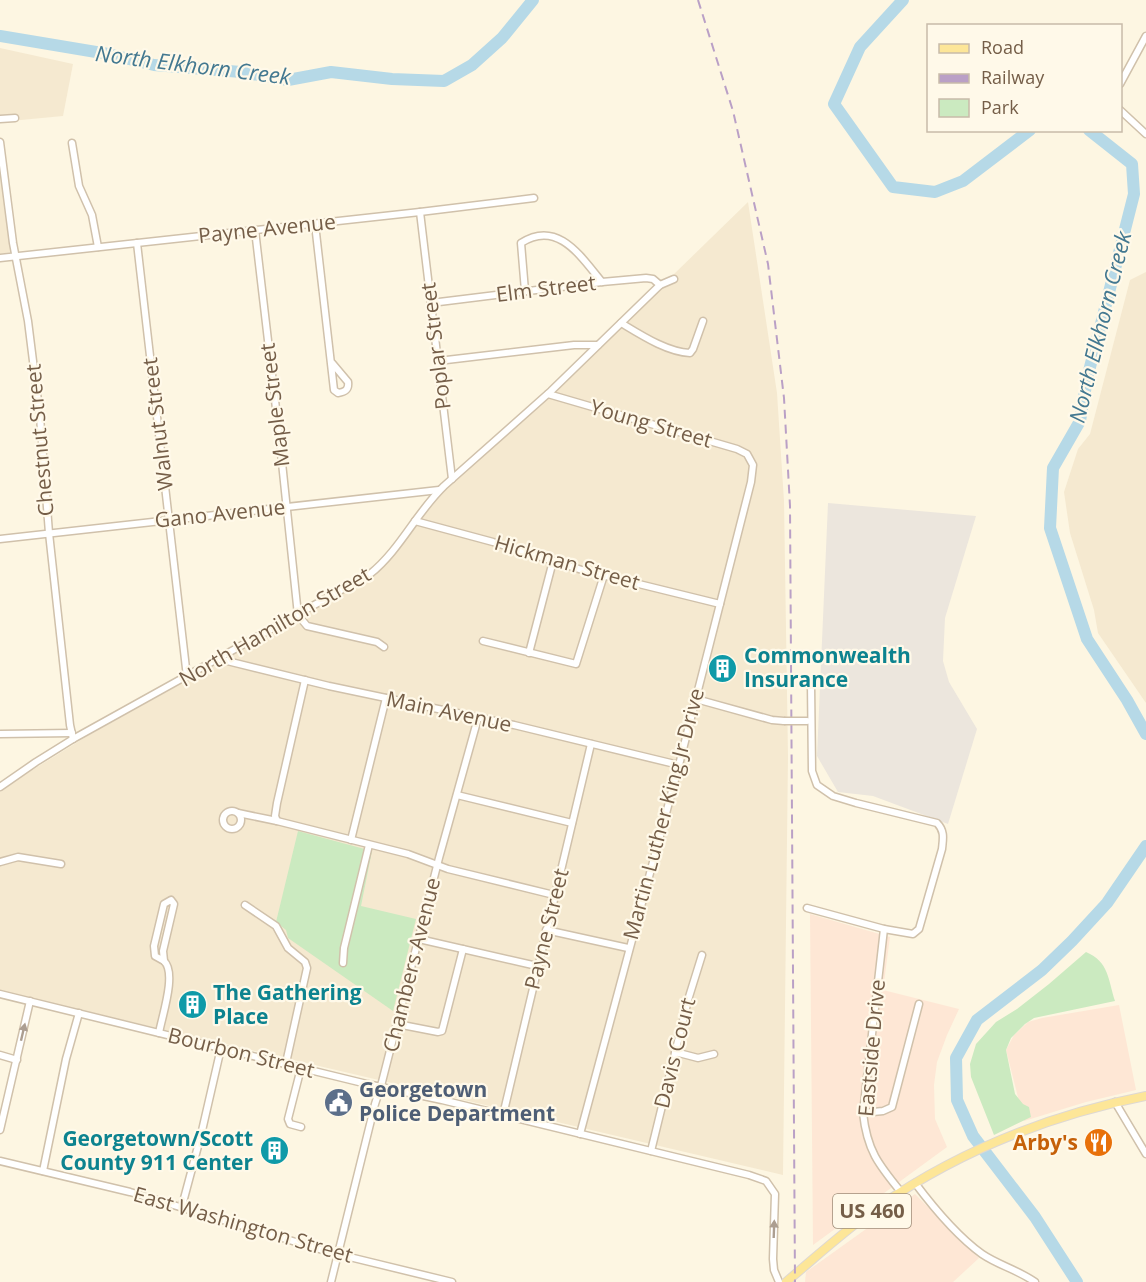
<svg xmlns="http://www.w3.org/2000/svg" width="1146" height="1282" viewBox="0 0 1146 1282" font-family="'Open Sans',sans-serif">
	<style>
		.residential { fill: #f5e9d0 }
		.commercial { fill: #fee7d5 }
		.industrial { fill: #ece6dd }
		.green { fill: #cbeac0 }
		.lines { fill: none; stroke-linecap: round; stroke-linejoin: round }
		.river { stroke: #b6d9e7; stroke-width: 12 }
		.minor-casing { stroke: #d0c1ab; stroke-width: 9 }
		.major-casing { stroke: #ded8d3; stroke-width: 10 }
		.minor { stroke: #fff; stroke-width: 6 }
		.major { stroke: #fde698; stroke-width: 8 }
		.rail { stroke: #baa0c6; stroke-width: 2; stroke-dasharray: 9 6; stroke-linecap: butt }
		.minor-bridge-casing { stroke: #d0c1ab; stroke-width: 9; stroke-linecap: butt }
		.minor-bridge { stroke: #fff; stroke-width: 6 }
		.oneway { fill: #ac9e91 }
		.labels { text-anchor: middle; stroke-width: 4.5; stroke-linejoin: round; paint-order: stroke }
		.shield { fill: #fff9e9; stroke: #9e8c78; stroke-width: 1.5 }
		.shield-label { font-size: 20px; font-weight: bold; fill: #755e48 }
		.street-label { font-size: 21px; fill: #755e48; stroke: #fff9e9 }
		.culture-label { font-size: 21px; font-weight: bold; fill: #0d838f; stroke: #fff9e9; text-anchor: start }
		.service-label { font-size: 21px; font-weight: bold; fill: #4e5e75; stroke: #fff9e9; text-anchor: start }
		.food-label { font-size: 21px; font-weight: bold; fill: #c56008; stroke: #fff9e9; text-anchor: end }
		.water-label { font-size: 22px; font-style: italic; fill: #437890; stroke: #fff9e9 }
	</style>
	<rect width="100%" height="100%" fill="#fdf6e2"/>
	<g class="residential">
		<path d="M0,48L73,64L63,116L0,122Z"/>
		<path d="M0,162L11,252L0,254Z"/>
		<path d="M748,202L777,393L784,501L788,757L783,1175L0,991V790L89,735L376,575L444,491L559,386Z"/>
		<path d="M1146,272V703L1098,633L1094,610L1070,533L1064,492L1078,449L1090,434L1130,280Z"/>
	</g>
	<g class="commercial">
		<path d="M810,914L890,937L883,990L959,1009L947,1035L937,1062L934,1085L935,1119L947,1147L813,1245Z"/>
		<path d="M1119,1005L1136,1090L1086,1102L1024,1121L1006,1050L1014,1035L1028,1022L1042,1018Z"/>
		<path d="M915,1194L979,1258L953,1282H805L806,1272Z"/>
	</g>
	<path class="industrial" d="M828,503L976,516L945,618L943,661L949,682L977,729L948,824L873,796L838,792L817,756Z"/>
	<g class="green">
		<path d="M298,831L372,851L361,906L416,919L393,1011L288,938L286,930L276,922Z"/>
		<path d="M1086,952C1109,962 1108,979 1115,1001L1034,1018L1025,1024L1011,1038L1006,1050L1015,1094L1023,1104L1029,1107L1031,1117L994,1135L971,1077L970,1064L976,1044L996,1022L1017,1009L1049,984Z"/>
	</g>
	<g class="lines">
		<g class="river">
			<path d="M903,0L860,47L834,104L893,187L935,192L963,181L1030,130"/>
			<path d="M0,36L108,54L154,65L241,72L288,80L331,72L392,79L444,81L472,65L502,38L533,0"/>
			<path d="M1089,130L1132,164L1134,194L1087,379L1080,421L1053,468L1050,528L1087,639L1127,700L1146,734"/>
			<path d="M1077,1282L1035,1217L973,1136L957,1100L956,1058L977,1020L1042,970L1072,941L1107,903L1146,846"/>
		</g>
		<defs>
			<g id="minor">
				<path d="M1120,84L1146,36"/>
				<path d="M1120,110L1146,134"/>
				<path d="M0,119L15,118"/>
				<path d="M0,142L13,243L28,321L40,417L49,533L70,725L73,739"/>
				<path d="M72,143L79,186L92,215L98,247"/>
				<path d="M420,212L452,479"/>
				<path d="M315,224L334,390L338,393C345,392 349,390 348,382L332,363"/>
				<path d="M255,230L279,434L298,615L307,626L377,642L384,647"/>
				<path d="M137,243L187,677"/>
				<path d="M0,258L420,212L534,198"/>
				<path d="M525,291L521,243C558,219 581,257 602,282"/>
				<path d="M431,303L602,282L646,278L653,279L660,285"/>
				<path d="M621,323C641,335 667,352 690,353L693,349L703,321"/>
				<path d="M438,361L574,345H598"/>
				<path d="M548,394L737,449L747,454L753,465L751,482L679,765L580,1134"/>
				<path d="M415,521L493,542L582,570L720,604"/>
				<path d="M0,539L439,490"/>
				<path d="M483,641L576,664L604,575"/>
				<path d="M529,653L553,561"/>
				<path d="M219,659L329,686L514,725L679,765"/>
				<path d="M696,699L772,720L784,721"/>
				<path d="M0,734L72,733"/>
				<path d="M0,787L36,762L73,739L370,574C400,550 416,513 444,486L551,391L660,285L674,279"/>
				<path d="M457,795L572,823"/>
				<circle cx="232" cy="820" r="9"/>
				<path d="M238,813L277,821L408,854L448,869L554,895"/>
				<path d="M277,821L275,816L277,803L305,680"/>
				<path d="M351,840L386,698"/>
				<path d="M0,862L18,857L61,864"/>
				<path d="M171,900L174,904L163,951L164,961L155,956L154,946L164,904Z"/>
				<path d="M245,905L276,926L288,948L305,962L307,968L286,1063"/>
				<path d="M807,908L884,929L913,934L919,929L942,849C943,839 945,831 937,823L856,803L833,796L817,785L812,771L811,683"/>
				<path d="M884,929L863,1113C867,1150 878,1164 901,1192"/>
				<path d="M546,930L628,948"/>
				<path d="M419,939L537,966"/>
				<path d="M343,963L344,948L369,845"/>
				<path d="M0,994L367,1084L442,1100L749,1175L766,1181L775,1194L773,1259L774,1270L779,1282"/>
				<path d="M397,1024L438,1032L442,1031L463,949"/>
				<path d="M159,1033C162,1016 177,973 164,961"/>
				<path d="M675,1052L698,1058L714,1054"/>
				<path d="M0,1055L17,1060"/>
				<path d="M301,1068L288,1119L290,1124L301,1127"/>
				<path d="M1115,1102L1146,1154"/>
				<path d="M863,1113L883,1111L892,1107L919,1004"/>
				<path d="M503,1115L591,744"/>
				<path d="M0,1130L30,1001"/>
				<path d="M651,1151L688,1000L702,955"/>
				<path d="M0,1161L130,1192L329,1252L452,1282"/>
				<path d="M43,1171L66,1059L79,1013"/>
				<path d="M915,1183C933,1207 957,1236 982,1254C998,1265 1018,1270 1035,1282"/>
				<path d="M182,1206L201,1135L221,1048"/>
				<path d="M331,1282L375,1104L382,1082L439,858L478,718"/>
			</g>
			<path id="major" d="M786,1282C816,1257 845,1230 878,1207C959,1151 1049,1115 1146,1096"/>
		</defs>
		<use href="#minor" class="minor-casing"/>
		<use href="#major" class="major-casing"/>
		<use href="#minor" class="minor"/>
		<use href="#major" class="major"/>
		<path class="rail" d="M698,0L733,111L768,264L784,398L790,506L795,1282"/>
		<defs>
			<path id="minor-bridge" d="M784,721H807"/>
		</defs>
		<use href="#minor-bridge" class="minor-bridge-casing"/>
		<use href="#minor-bridge" class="minor-bridge"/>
	</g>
	<defs><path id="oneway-solid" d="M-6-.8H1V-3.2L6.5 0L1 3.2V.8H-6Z" transform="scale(1.5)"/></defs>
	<g class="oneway">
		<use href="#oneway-solid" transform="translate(23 1032) rotate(-77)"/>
		<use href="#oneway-solid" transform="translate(774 1229) rotate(-88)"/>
	</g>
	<defs>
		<symbol id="building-disc" viewBox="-11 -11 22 22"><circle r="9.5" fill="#0f9aa8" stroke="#fff9e9"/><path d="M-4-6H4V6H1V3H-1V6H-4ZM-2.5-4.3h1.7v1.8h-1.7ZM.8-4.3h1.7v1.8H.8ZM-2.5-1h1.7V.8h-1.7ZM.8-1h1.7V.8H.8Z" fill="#fff"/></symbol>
		<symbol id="civic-disc" viewBox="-11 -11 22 22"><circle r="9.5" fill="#5c6f8a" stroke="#fff9e9"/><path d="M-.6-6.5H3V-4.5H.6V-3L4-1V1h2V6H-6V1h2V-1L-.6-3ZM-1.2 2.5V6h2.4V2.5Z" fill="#fff"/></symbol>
		<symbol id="restaurant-disc" viewBox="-11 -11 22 22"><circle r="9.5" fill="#e8710a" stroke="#fff9e9"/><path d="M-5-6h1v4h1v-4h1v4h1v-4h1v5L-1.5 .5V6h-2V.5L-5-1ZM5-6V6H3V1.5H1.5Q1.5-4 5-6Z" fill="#fff"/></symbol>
	</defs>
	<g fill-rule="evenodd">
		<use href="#building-disc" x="706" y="652" width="33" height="33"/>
		<use href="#building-disc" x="176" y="988" width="33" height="33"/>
		<use href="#civic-disc" x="322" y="1086" width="33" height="33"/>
		<use href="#restaurant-disc" x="1082" y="1126" width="33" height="33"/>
		<use href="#building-disc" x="258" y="1134" width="33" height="33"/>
	</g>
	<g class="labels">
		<rect class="shield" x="833" y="1194" width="78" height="34" rx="4.5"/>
		<g class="shield-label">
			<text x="872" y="1218">US 460</text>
		</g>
		<g class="street-label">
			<text transform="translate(267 229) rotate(-6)" y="7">Payne Avenue</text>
			<text transform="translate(546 289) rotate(-7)" y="7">Elm Street</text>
			<text transform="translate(436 346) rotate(-97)" y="7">Poplar Street</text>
			<text transform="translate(275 405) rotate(-97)" y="7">Maple Street</text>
			<text transform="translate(158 424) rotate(-97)" y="7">Walnut Street</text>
			<text transform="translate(651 424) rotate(16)" y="7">Young Street</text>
			<text transform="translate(40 440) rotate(-95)" y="7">Chestnut Street</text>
			<text transform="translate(220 514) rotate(-6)" y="7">Gano Avenue</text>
			<text transform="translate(567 563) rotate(16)" y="7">Hickman Street</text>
			<text transform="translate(275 627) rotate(-30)" y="7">North Hamilton Street</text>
			<text transform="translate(449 712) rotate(12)" y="7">Main Avenue</text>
			<text transform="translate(664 814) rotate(-75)" y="7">Martin Luther King Jr Drive</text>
			<text transform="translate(547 929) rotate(-76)" y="7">Payne Street</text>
			<text transform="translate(412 965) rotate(-76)" y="7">Chambers Avenue</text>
			<text transform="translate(872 1048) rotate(-85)" y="7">Eastside Drive</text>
			<text transform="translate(241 1053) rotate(14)" y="7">Bourbon Street</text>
			<text transform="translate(675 1053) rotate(-76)" y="7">Davis Court</text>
			<text transform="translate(243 1225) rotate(16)" y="7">East Washington Street</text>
		</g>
		<g class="culture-label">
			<text x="744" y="663">Commonwealth<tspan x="744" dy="24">Insurance</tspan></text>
			<text x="213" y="1000">The Gathering<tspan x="213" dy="24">Place</tspan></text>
			<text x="253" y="1146" text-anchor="end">Georgetown/Scott<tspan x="253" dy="24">County 911 Center</tspan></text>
		</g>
		<g class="service-label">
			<text x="359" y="1097">Georgetown<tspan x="359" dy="24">Police Department</tspan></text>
		</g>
		<g class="food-label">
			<text x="1078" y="1150">Arby's</text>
		</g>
		<g class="water-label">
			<text transform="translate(193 65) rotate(7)" y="8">North Elkhorn Creek</text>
			<text transform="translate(1100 327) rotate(-76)" y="8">North Elkhorn Creek</text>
		</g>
	</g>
	<rect x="927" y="24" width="195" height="108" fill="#fff9e9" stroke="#c8bba9" stroke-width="1.5"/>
	<rect x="939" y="44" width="30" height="9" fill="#fde698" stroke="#c8bba9" stroke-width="1.5"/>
	<text x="981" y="54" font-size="18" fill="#755e48">Road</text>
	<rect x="939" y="74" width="30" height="9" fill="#baa0c6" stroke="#c8bba9" stroke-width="1.5"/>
	<text x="981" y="84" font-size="18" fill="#755e48">Railway</text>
	<rect x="939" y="99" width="30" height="18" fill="#cbeac0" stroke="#c8bba9" stroke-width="1.5"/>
	<text x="981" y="114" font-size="18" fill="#755e48">Park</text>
</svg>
